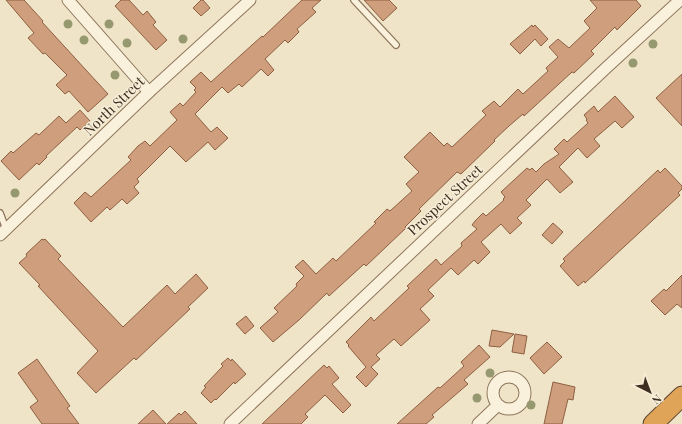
<svg xmlns="http://www.w3.org/2000/svg" width="682" height="424" viewBox="0 0 682 424" font-family="'Playfair Display',serif">
	<style>
		.building { fill: #cf9f7d; stroke: #8d5f41 }
		.lines { fill: none; stroke-linecap: round; stroke-linejoin: round }
		.service-casing { stroke: #8d765c; stroke-width: 8 }
		.minor-casing { stroke: #8d765c; stroke-width: 13 }
		.motorway-casing { stroke: #5b4430; stroke-width: 21 }
		.service { stroke: #faf1dc; stroke-width: 5.5 }
		.minor { stroke: #faf1dc; stroke-width: 11 }
		.motorway { stroke: #e0a458; stroke-width: 19 }
		.tree { fill: #96986f }
		.labels { text-anchor: middle; stroke-width: 3; stroke-linejoin: round; paint-order: stroke }
		.street-label { font-size: 14px; fill: #3d2e20; stroke: #f7eed8 }
	</style>
	<rect width="100%" height="100%" fill="#f0e4c8"/>
	<g class="building">
		<path d="M6,0H24L43,21L42,22L108,94L88,112L69,91L65,94L56,85L67,75L45,53L43,54L28,38L34,33Z"/>
		<path d="M121,0H129L143,15L147,11L156,22L153,25L167,40L156,50L115,6Z"/>
		<path d="M201,0H203L210,8L201,16L193,8Z"/>
		<path d="M302,0H321L312,8L316,12L297,29L299,32L288,43L285,40L265,59L274,70L268,76L261,69L242,87L239,84L228,93L222,87L195,114L211,132L217,127L228,138L215,150L208,142L186,162L170,146L137,179L139,182L134,187L139,193L127,204L122,199L110,210L107,207L91,222L74,203L85,192L91,197L131,160L128,157L138,146L145,141L150,146L177,120L170,112L180,103L183,106L196,92L194,90L196,88L190,82L201,72L211,82L262,36L263,37Z"/>
		<path d="M364,0H389L397,8L383,21Z"/>
		<path d="M590,0H636L641,6L617,30L615,27L591,51L594,54L574,73L572,72L524,116L523,114L509,126L494,140L495,141L461,174L457,172L419,209L421,211L405,227L406,228L366,266L364,264L329,296L327,293L299,320L273,342L260,328L278,312L274,308L297,286L296,284L304,276L295,267L303,260L316,274L333,258L336,261L376,223L374,222L387,209L390,211L412,191L406,184L419,172L404,157L430,132L444,146L447,143L452,147L486,115L482,111L494,101L500,107L518,89L523,94L548,71L546,68L558,57L549,47L558,39L569,48L590,28L584,21L597,8Z"/>
		<path d="M532,25L533,27L535,25L548,39L541,46L535,39L520,54L510,44Z"/>
		<path d="M682,74V126L656,98Z"/>
		<path d="M615,96L634,117L622,128L615,121L594,139L600,146L587,158L578,148L559,167L573,182L560,193L547,179L526,200L531,205L517,218L522,223L510,234L501,224L481,242L490,252L478,264L474,260L458,275L451,268L428,290L434,296L420,309L430,320L401,346L394,339L376,355L380,359L371,367L378,374L366,387L356,377L366,367L348,346L349,345L346,342L371,317L374,321L409,288L407,286L436,259L441,265L462,246L461,243L477,229L472,225L475,221L483,213L486,216L504,200L503,199L505,197L501,192L527,168L530,170L532,168L536,172L544,164L559,154L554,149L564,139L567,142L588,123L586,120L587,119L584,115L594,106L598,112Z"/>
		<path d="M80,110L90,121L80,130L77,127L46,156L47,157L39,165L37,163L19,180L1,161L11,151L13,153L36,133L39,135L59,116L66,123Z"/>
		<path d="M665,168L682,186V189L678,193L680,195L585,283L584,281L578,286L560,266L565,261L563,259L658,170L660,173Z"/>
		<path d="M553,223L563,232L552,244L542,235Z"/>
		<path d="M42,239L44,240L45,239L61,256L58,259L123,327L167,285L175,294L196,274L208,288L188,307L190,309L136,360L134,358L96,393L77,373L98,351L38,286L40,285L19,263L27,256L26,254Z"/>
		<path d="M682,275V308L677,304L665,315L651,301L664,289L666,291Z"/>
		<path d="M246,316L254,326L245,334L236,324Z"/>
		<path d="M492,330L514,334L500,347L489,346Z"/>
		<path d="M515,334L527,336L524,354L512,352Z"/>
		<path d="M547,342L562,357L544,374L530,358Z"/>
		<path d="M479,345L490,357L464,380L468,384L432,415L434,417L426,424H397L438,387L440,388L464,366L461,362Z"/>
		<path d="M228,358L231,361L232,359L246,374L235,384L234,382L216,400L215,399L211,403L201,393L206,387L204,386L223,366L221,364Z"/>
		<path d="M37,359L70,406L67,408L79,424H42L30,407L38,401L18,373Z"/>
		<path d="M324,365L327,368L329,366L339,378L332,384L351,405L343,413L325,395L305,414L308,417L301,424H262Z"/>
		<path d="M553,382L575,387L573,400L568,399L562,424H544Z"/>
		<path d="M153,410L166,424H138Z"/>
		<path d="M185,411L197,424H167L179,413L181,415Z"/>
	</g>
	<g class="lines">
		<defs>
			<g id="service">
				<path d="M354,0L396,45"/>
				<path d="M0,213L6,229"/>
			</g>
			<g id="minor">
				<path d="M68,0L149,92"/>
				<path d="M0,235L149,92L250,0"/>
				<circle cx="509" cy="393" r="16"/>
				<path d="M230,424L606,68L680,0"/>
				<path d="M478,424L498,405"/>
			</g>
			<path id="motorway" d="M653,424L682,396"/>
		</defs>
		<use href="#service" class="service-casing"/>
		<use href="#minor" class="minor-casing"/>
		<use href="#motorway" class="motorway-casing"/>
		<use href="#service" class="service"/>
		<use href="#minor" class="minor"/>
		<use href="#motorway" class="motorway"/>
	</g>
	<g class="tree">
		<circle cx="68" cy="24" r="4.5"/>
		<circle cx="109" cy="24" r="4.5"/>
		<circle cx="183" cy="39" r="4.5"/>
		<circle cx="84" cy="40" r="4.5"/>
		<circle cx="127" cy="43" r="4.5"/>
		<circle cx="653" cy="44" r="4.5"/>
		<circle cx="633" cy="63" r="4.5"/>
		<circle cx="115" cy="75" r="4.5"/>
		<circle cx="15" cy="193" r="4.5"/>
		<circle cx="490" cy="373" r="4.5"/>
		<circle cx="477" cy="398" r="4.5"/>
		<circle cx="531" cy="405" r="4.5"/>
	</g>
	<g class="labels">
		<g class="street-label">
			<text transform="translate(114 106) rotate(-44)" y="5">North Street</text>
			<text transform="translate(445 200) rotate(-43)" y="5">Prospect Street</text>
		</g>
	</g>
	<g transform="translate(650 392) rotate(138)" stroke="#f7eed8" stroke-width="3" paint-order="stroke">
	<path d="M0-3L7 15L0 10L-7 15Z" fill="#3d2e20"/>
	<text y="-6" font-size="11" font-weight="bold" text-anchor="middle" fill="#3d2e20">N</text>
	</g>
</svg>
